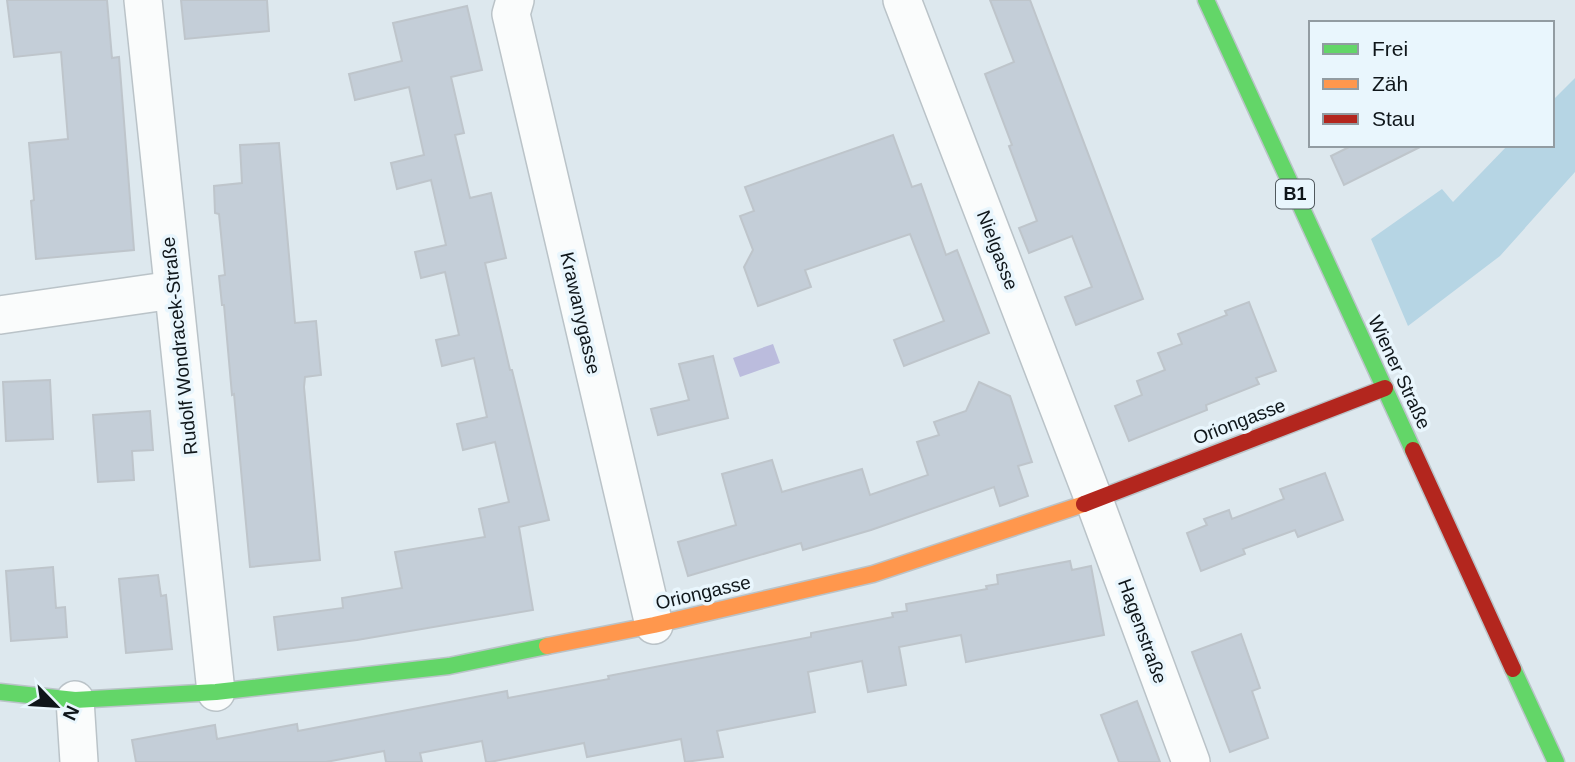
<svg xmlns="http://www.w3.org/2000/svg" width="1575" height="762" viewBox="0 0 1575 762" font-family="Arial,sans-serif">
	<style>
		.green { fill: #b6d5e4 }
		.water { fill: #bbbcdd }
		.building { fill: #c4ced8; stroke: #bec5cb; stroke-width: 2 }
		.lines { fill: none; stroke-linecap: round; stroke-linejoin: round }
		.street-casing { stroke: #bac3c8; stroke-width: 40 }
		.fast-casing { stroke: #bac3c8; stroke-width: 19 }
		.slow-casing { stroke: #bac3c8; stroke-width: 19 }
		.jam-casing { stroke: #bac3c8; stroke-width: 19 }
		.street { stroke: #fafcfc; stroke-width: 37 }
		.fast { stroke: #63d668; stroke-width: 16 }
		.slow { stroke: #ff974d; stroke-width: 16 }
		.jam { stroke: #b3261e; stroke-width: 16 }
		.labels { text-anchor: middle; stroke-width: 7; stroke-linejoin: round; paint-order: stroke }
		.shield { fill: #e9f6fd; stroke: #50595e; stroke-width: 2 }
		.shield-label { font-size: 18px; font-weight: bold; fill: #0f161a }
		.street-label { font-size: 19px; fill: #0f161a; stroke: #e9f6fd }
	</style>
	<rect width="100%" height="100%" fill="#dde8ee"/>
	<path class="green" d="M1575,78V172L1500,256L1408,326L1371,239L1442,189L1453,202L1508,145H1552V101Z"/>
	<path class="water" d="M773,344L780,363L740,377L733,358Z"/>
	<g class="building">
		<path d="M7,0H107L112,58L119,57L134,250L36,259L31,201L34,200L29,143L68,139L61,52L14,57Z"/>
		<path d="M181,0H267L269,31L185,39Z"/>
		<path d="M990,0H1030L1143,299L1076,325L1065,297L1092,287L1072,236L1029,253L1019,228L1037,221L1009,146L1012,145L985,74L1014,62Z"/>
		<path d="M467,6L482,70L451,77L464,133L455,135L470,198L491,193L506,258L485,263L510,370H512L549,520L519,527L533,610L357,640L278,650L274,617L343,608L342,598L402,588L395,552L485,537L479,509L509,502L495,442L463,450L457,424L487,417L474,358L442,366L436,340L459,335L445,272L421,278L415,252L446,245L431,180L397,189L391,163L424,155L409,87L355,100L349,74L402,61L393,23Z"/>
		<path d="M893,135L912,187L921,184L946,255L957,250L989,333L904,366L894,340L944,321L910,234L805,270L811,287L758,306L744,267L753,250L740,216L754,211L745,187Z"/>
		<path d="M279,143L295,323L316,321L321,375L305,377L304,387L320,560L250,567L234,394L232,395L224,305H222L219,276L225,275L219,214L215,213L214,186L242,183L240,145Z"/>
		<path d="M1353,145H1424L1344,185L1331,156Z"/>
		<path d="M1249,302L1276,371L1256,378L1259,384L1206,405L1207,410L1129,441L1115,406L1142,395L1137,381L1165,370L1158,353L1182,344L1178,334L1227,315L1225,311Z"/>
		<path d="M713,356L728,418L658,435L651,409L689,400L679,364Z"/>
		<path d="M50,380L53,439L6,441L3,382Z"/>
		<path d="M979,382L1010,396L1032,462L1018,466L1028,496L1000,506L994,487L871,530L803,550L801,543L688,576L678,542L736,525L722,474L772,460L782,492L862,469L870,495L928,475L917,442L939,435L934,422L966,411Z"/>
		<path d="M150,411L153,450L132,451L134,480L98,482L93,415Z"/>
		<path d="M1325,473L1343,520L1298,537L1295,530L1243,549L1245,554L1201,571L1187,533L1207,525L1204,519L1229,510L1232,519L1284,499L1280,489Z"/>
		<path d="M1070,561L1072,570L1091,566L1104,635L966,662L961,635L899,647L906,685L868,692L862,661L808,672L815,712L717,731L723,757L685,762L681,739L587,757L584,743L490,762H486L482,741L420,753L422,762H386L384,751L326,762H136L132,740L215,725L217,739L297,724L298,731L507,691L508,698L609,679L608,676L811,637V633L893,617L892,613L907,611L906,604L987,589L986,586L998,584L997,575Z"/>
		<path d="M53,567L56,608L65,607L67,637L11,641L6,571Z"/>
		<path d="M158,575L161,596L166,595L172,649L126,653L119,579Z"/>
		<path d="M1241,634L1260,688L1252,691L1268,738L1230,752L1192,652Z"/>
		<path d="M1137,701L1160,762H1119L1101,715Z"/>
	</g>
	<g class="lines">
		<defs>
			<g id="street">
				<path d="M143,0L216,692"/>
				<path d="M515,0L511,14L654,625"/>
				<path d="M902,0L1094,500L1191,762"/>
				<path d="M0,315L173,290"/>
				<path d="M75,700L79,762"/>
			</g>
			<g id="fast">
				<path d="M1206,0L1413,450"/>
				<path d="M1513,669L1556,762"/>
				<path d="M0,692L75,700L216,692L449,666L547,646"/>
			</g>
			<path id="slow" d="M547,646L654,625L873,574L1084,504"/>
			<g id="jam">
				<path d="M1413,450L1513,669"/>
				<path d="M1084,504L1385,388"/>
			</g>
		</defs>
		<use href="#street" class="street-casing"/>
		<use href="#fast" class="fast-casing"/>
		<use href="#slow" class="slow-casing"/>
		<use href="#jam" class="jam-casing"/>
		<use href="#street" class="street"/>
		<use href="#fast" class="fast"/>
		<use href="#slow" class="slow"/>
		<use href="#jam" class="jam"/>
	</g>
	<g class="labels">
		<rect class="shield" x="1276" y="179.5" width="38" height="29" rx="5"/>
		<g class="shield-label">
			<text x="1295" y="200">B1</text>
		</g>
		<g class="street-label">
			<text transform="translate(998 250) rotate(69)" y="7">Nielgasse</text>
			<text transform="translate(581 313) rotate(77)" y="7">Krawanygasse</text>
			<text transform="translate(179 346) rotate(-96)" y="7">Rudolf Wondracek-Straße</text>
			<text transform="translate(1400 372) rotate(65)" y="7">Wiener Straße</text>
			<text transform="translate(1239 421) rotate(-21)" y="7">Oriongasse</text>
			<text transform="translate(703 592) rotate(-13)" y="7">Oriongasse</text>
			<text transform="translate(1143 631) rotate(70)" y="7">Hagenstraße</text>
		</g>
	</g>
	<rect x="1309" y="21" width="245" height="126" fill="#e9f6fd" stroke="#929ca2" stroke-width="2"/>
	<rect x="1323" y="44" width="35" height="10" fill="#63d668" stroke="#929ca2" stroke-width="2"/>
	<text x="1372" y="56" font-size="21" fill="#0f161a">Frei</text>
	<rect x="1323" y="79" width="35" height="10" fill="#ff974d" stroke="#929ca2" stroke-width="2"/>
	<text x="1372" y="91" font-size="21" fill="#0f161a">Zäh</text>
	<rect x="1323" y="114" width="35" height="10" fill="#b3261e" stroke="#929ca2" stroke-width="2"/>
	<text x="1372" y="126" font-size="21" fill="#0f161a">Stau</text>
	<g transform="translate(56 706) rotate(115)" stroke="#e9f6fd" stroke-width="5" paint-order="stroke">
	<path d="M0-5L12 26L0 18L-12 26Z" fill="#0f161a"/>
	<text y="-10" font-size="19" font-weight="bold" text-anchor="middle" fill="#0f161a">N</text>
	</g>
</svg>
